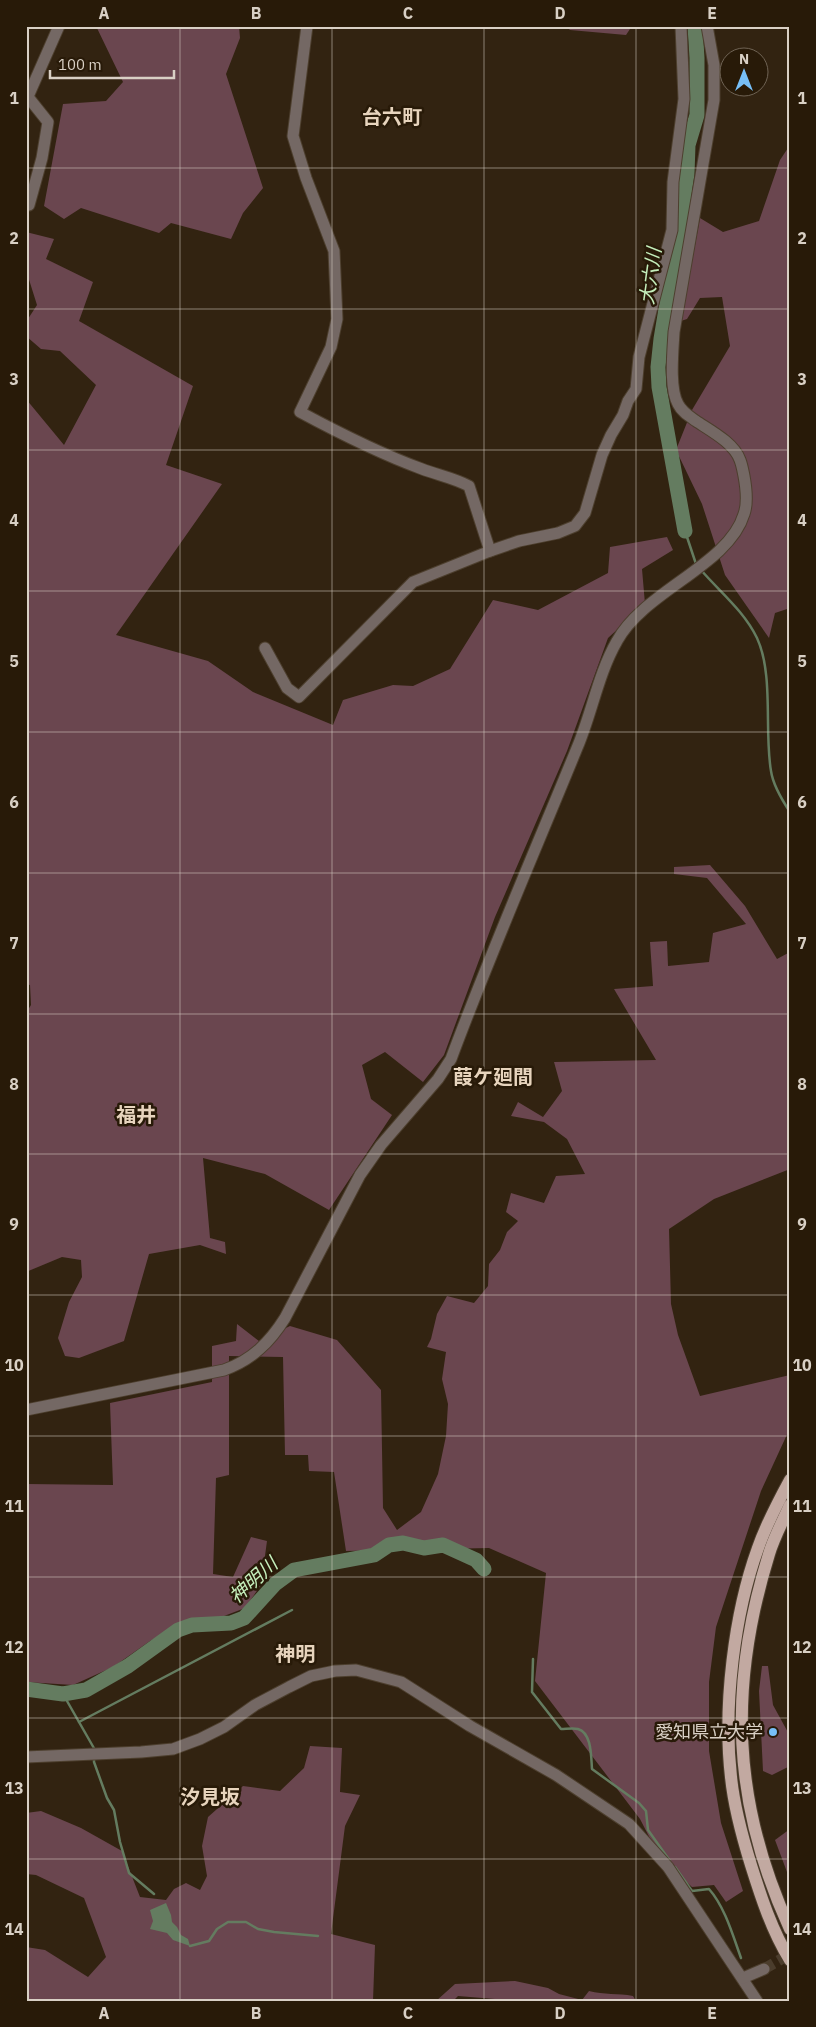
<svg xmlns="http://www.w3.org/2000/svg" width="816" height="2027" viewBox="0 0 816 2027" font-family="'IBM Plex Sans','Noto Sans JP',sans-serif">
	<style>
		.forest { fill: #6a464f }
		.water { fill: #647c60 }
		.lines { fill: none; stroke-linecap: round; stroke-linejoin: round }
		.stream { stroke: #647c60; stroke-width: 2.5 }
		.river { stroke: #647c60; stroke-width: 15 }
		.minor-tunnel { stroke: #4b3d2c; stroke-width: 11; stroke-dasharray: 11 5.5; stroke-linecap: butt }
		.minor-casing { stroke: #4d3f2e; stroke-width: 13 }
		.major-casing { stroke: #4d3f2e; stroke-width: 14 }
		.minor { stroke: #746864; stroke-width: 11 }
		.major { stroke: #c2a9a1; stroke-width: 12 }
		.grid { fill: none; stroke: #d9d0c5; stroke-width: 1; stroke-opacity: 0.55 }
		.poi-dot { fill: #77bff7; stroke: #281a08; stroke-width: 2 }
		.labels { text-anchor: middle; stroke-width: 5; stroke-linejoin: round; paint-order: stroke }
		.poi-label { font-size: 18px; fill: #d9d0c5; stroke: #281a08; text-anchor: end }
		.water-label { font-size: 19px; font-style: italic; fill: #c5efbc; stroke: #281a08 }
		.quarter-label { font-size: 20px; font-weight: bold; fill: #e7d4bd; stroke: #281a08 }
		.neatline { fill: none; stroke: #d9d0c5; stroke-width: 2 }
		.grid-label { font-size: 16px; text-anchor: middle; font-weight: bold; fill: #d9d0c5 }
	</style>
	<rect width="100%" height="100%" fill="#322311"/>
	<g class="forest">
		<path d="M96,26H239L240,38L226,74L263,188L243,213L231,239L171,223L159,233L81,208L64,219L44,206L63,104L106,101L123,82Z"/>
		<path d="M566,26H632L626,35L570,30Z"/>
		<path d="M790,145V608L775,613L769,638L725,575L702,504L676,450L692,410L730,346L722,297L700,298L687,319L681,321L700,218L723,232L759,221L780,160Z"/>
		<path d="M26,232L54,239L46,259L93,282L79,321L193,386L166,465L222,484L116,635L208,661L253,692L333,725L343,700L393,685L413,686L450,669L493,600L538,610L608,573L610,547L667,537L673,550L642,569L645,604L608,638L567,751L495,917L444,1055L423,1082L385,1052L362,1065L371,1099L392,1115L329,1210L265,1174L203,1158L210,1238L225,1242L226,1254L200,1245L149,1254L124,1341L79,1358L65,1356L58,1338L69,1302L82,1277L81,1260L62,1257L26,1272V1013L31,1005L30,985L26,984V399L64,445L96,385L60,351L41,349L26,336V322L37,305L26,270Z"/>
		<path d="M710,865L745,906L777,959L790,952V1169L714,1199L669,1229L671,1304L678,1335L700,1396L790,1375V1428L761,1491L716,1627L709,1682V1751L721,1823L743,1891L726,1902L714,1885L692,1887L660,1858L640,1819L535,1681L546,1573L489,1548L346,1551L334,1472L309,1471L308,1455H285L283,1357L229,1356V1475L216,1478L213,1574L233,1577L251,1537L267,1541L261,1585L245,1608L211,1621L189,1620L150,1641L113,1667L73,1685L26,1682V1484L113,1485L110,1403L212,1382V1346L236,1341L237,1324L259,1341L290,1326L337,1340L381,1390L383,1508L397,1530L421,1512L438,1474L446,1436L448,1404L442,1379L446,1352L427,1347L431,1339L437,1314L447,1296L474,1303L488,1286L489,1264L500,1250L507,1232L518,1221L506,1212L511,1193L544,1203L556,1176L585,1174L567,1139L544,1122L511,1116L518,1102L543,1117L562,1091L554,1062L656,1060L614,989L653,986L650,942L667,941L668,966L709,962L713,933L746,924L707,878L674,874V867Z"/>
		<path d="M762,1666H768L773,1705L790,1736V1766L772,1775L763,1771L759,1691Z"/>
		<path d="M310,1746L342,1748L340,1792L360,1795L345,1826L331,1934L375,1945L373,2001H26V1947L45,1950L88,1977L106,1957L84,1898L36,1875L26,1874V1813L41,1811L81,1828L122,1851L140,1897L166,1900L174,1889L186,1883L200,1890L207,1876L202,1846L208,1817L243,1786L280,1791L304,1768Z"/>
		<path d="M790,1829V1880L775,1840Z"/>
		<path d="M515,1981L548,1988L559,1994L582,2000L589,1991C604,1995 618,1993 633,1996L636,2001H520L458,1996L453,2001H436L455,1984Z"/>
	</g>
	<path class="water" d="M166,1903L171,1915L172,1922L177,1927L181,1935L188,1939L190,1946L173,1940L167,1933L150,1929L153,1921L150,1910Z"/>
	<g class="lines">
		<g class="stream">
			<path d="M685,531L696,564"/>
			<path d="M701,570C720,592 744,611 757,638C774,675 764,731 771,771C773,785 782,800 790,812"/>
			<path d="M533,1659L532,1692L561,1729C566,1729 573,1728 578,1729C592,1733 591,1757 592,1769L639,1803L646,1811L648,1830L670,1861"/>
			<path d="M63,1694L95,1750"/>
			<path d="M79,1722L292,1610"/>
			<path d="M94,1758V1762L107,1798L114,1810L120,1842L129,1873L154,1894"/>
			<path d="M675,1867L692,1891L709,1889C725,1907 733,1936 741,1958"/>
			<path d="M190,1946L209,1941L217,1929L228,1922H246L258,1929L274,1932L318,1936"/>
		</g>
		<g class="river">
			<path d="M685,531L659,387L658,367L661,339L677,243L687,174L688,145L697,115V58L695,26"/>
			<path d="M26,1689L63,1694L86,1690L128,1666L178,1630L192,1625L231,1623L244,1618L275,1584L294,1570L374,1555L389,1545L403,1543L424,1548L443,1545L476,1560L484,1569"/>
		</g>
		<path class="minor-tunnel" d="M764,1969L790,1954"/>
		<defs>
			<g id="minor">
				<path d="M307,26L293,136L306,178L334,251L337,319L331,347L300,412C339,433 381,454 422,469C438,475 454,478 469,486L490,551"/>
				<path d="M28,97L48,122L42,158L29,205"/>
				<path d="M26,101L59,26"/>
				<path d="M265,648L287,688L299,697L413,582L490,551L519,541L558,533L575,526L585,513L602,455L611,435L623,415L628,401L636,389L639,357L672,230L673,182L684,99L681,26"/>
				<path d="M26,1410L224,1370C252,1360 270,1342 285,1318L360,1175L381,1145L438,1079L451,1059C490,954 535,851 577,748C592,713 598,674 617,641C644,591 729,565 744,514C748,503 746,487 744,476C743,471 742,465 740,460C734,443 711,431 696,421C689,416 682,412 678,404C669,388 673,351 674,332L714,100V65L707,26"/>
				<path d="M26,1757L141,1752L173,1749L200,1739L224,1727L255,1705L289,1687L311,1676L335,1671L356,1670L401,1682L470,1726L556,1775L629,1824L668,1867L757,2001"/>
				<path d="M743,1978L764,1969"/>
			</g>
			<g id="major">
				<path d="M790,1480C778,1502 766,1525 758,1548C734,1614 723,1707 731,1777C734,1807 742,1836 751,1865C761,1897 772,1931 790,1960"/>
				<path d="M790,1505C783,1521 774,1537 769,1554C728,1686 732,1803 790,1929"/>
			</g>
		</defs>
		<use href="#minor" class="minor-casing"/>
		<use href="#major" class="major-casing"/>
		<use href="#minor" class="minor"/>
		<use href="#major" class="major"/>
	</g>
	<path class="grid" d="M180,26V2001M332,26V2001M484,26V2001M636,26V2001M26,168H790M26,309H790M26,450H790M26,591H790M26,732H790M26,873H790M26,1014H790M26,1154H790M26,1295H790M26,1436H790M26,1577H790M26,1718H790M26,1859H790"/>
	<circle class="poi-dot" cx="773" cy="1732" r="5"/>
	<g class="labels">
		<g class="poi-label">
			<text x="763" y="1738">愛知県立大学</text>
		</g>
		<g class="water-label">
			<text transform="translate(650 276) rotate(-82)" y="7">大六川</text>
			<text transform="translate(253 1580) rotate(-42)" y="7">神明川</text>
		</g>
		<g class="quarter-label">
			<text x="392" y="124">台六町</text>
			<text x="493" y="1084">葭ケ廻間</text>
			<text x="136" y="1122">福井</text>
			<text x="295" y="1661">神明</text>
			<text x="210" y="1804">汐見坂</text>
		</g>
	</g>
	<rect width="816" height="2027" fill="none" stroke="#281a08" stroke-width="55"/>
	<g transform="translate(744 72)"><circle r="24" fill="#281a08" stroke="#6f6354"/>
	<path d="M0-4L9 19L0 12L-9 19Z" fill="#77bff7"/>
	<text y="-8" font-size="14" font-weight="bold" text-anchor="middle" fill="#d9d0c5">N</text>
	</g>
	<path d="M50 70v8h124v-8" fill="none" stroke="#d9d0c5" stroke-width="2.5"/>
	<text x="58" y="70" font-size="15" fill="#d9d0c5" stroke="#281a08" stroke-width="4" paint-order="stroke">100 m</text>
	<rect x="28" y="28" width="760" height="1972" class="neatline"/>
	<g class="grid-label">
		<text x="104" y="19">A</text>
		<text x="256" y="19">B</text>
		<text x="408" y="19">C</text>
		<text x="560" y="19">D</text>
		<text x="712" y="19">E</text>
		<text x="14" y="104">1</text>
		<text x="802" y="104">1</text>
		<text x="14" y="244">2</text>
		<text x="802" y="244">2</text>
		<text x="14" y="385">3</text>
		<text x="802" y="385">3</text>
		<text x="14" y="526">4</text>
		<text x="802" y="526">4</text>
		<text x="14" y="667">5</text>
		<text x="802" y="667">5</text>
		<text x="14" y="808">6</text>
		<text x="802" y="808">6</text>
		<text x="14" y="949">7</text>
		<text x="802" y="949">7</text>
		<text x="14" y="1090">8</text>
		<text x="802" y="1090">8</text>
		<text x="14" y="1230">9</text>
		<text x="802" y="1230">9</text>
		<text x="14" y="1371">10</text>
		<text x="802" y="1371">10</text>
		<text x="14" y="1512">11</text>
		<text x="802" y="1512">11</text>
		<text x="14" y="1653">12</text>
		<text x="802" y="1653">12</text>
		<text x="14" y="1794">13</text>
		<text x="802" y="1794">13</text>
		<text x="14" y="1935">14</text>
		<text x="802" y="1935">14</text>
		<text x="104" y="2019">A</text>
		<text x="256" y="2019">B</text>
		<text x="408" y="2019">C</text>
		<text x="560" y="2019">D</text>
		<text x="712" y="2019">E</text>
	</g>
</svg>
